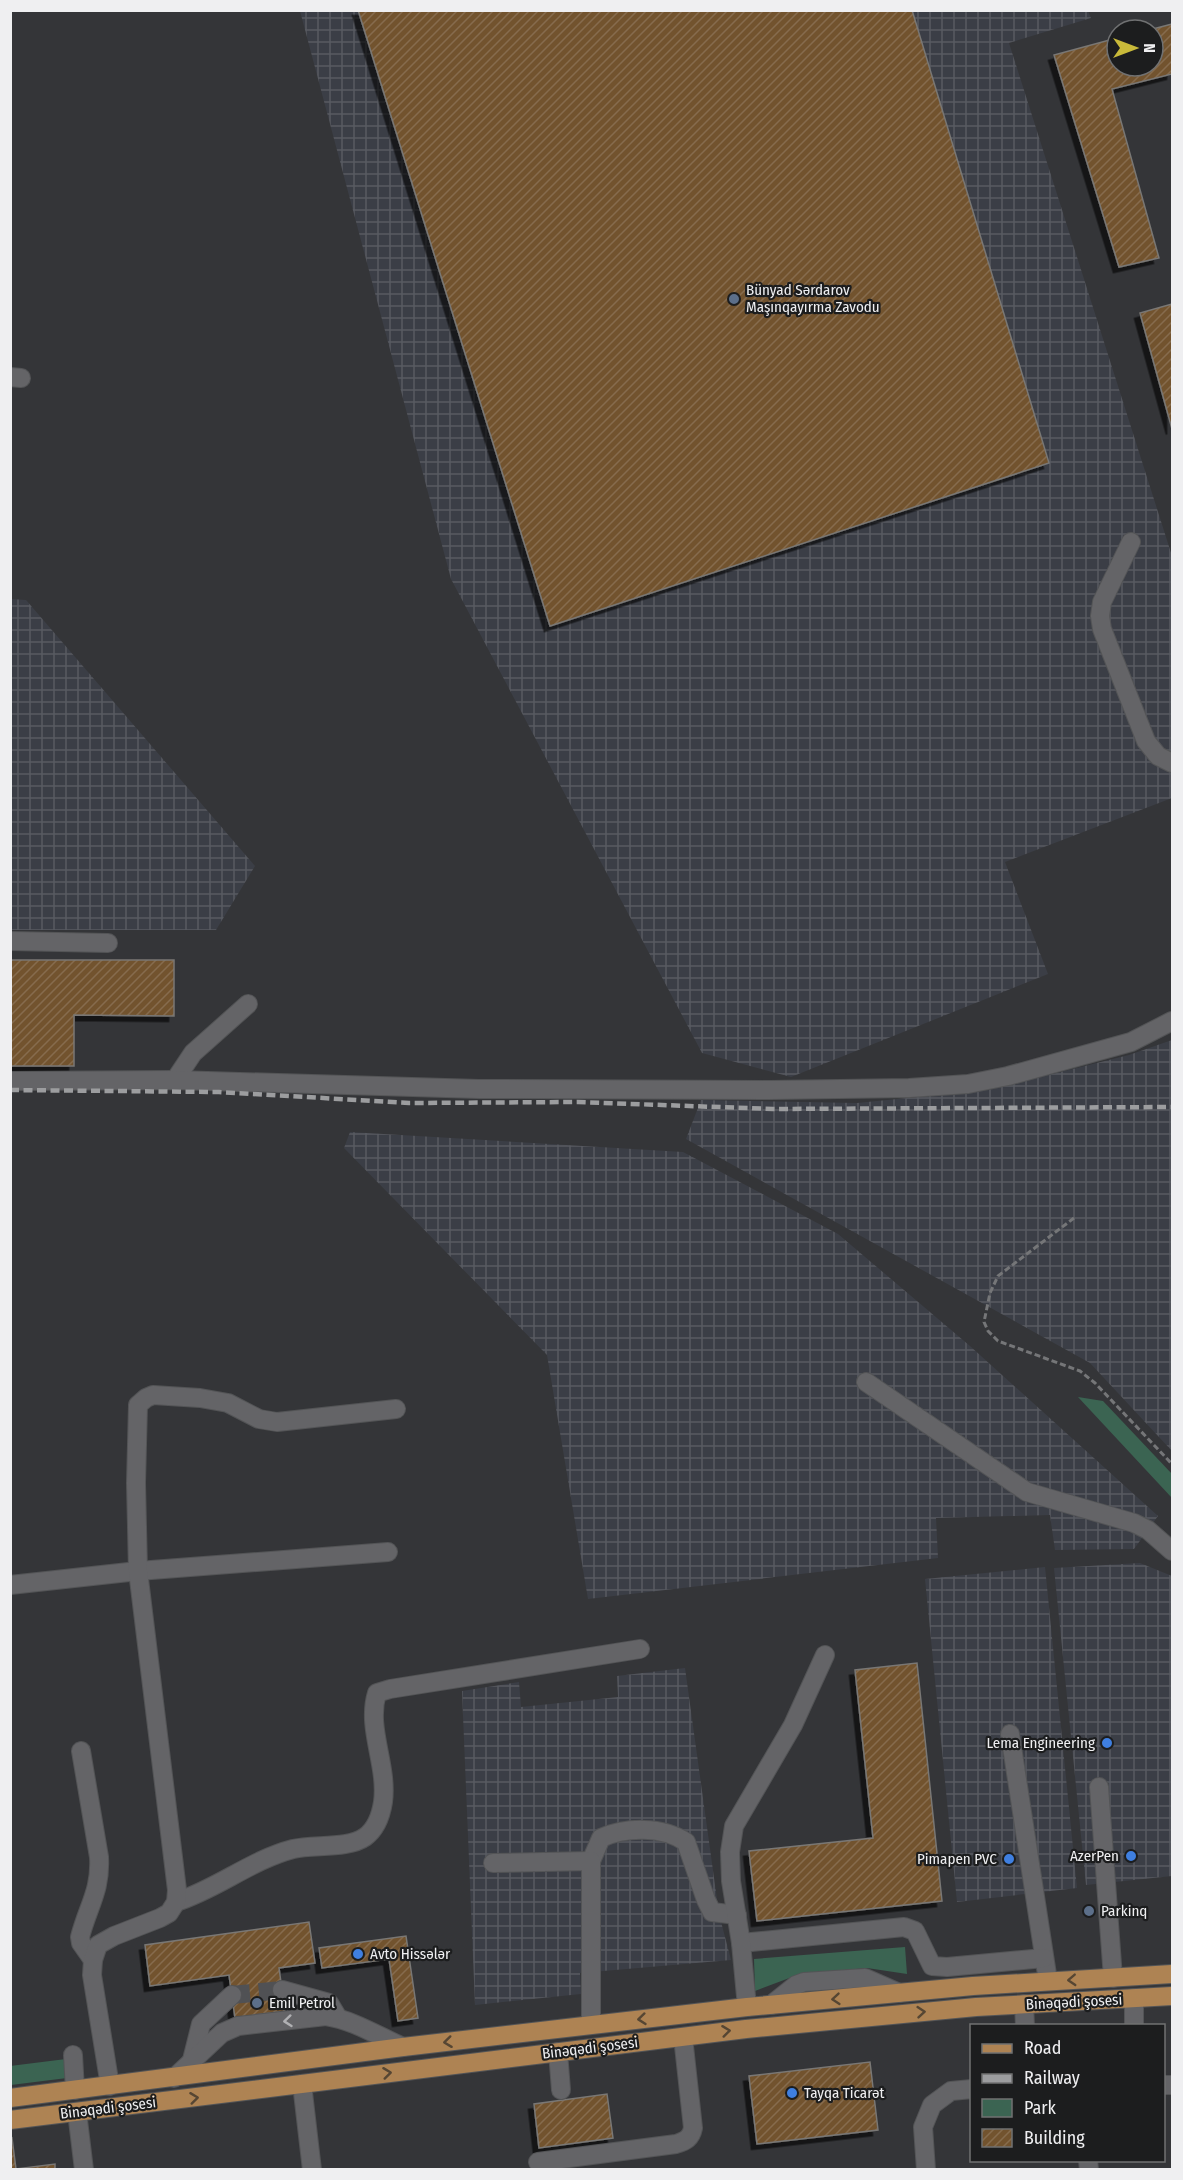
<svg xmlns="http://www.w3.org/2000/svg" width="1183" height="2180" viewBox="0 0 1183 2180" font-family="'Fira Sans Condensed',sans-serif">
	<style>
		.industrial { fill: url(#industrial-grid) }
		.green { fill: #3b6452 }
		.building { fill: url(#building-hatch); stroke: #797774; stroke-width: 1.5; filter: url(#shadow) }
		.lines { fill: none; stroke-linecap: round; stroke-linejoin: round }
		.minor-tunnel { stroke: #505154; stroke-width: 18; stroke-dasharray: 18 9; stroke-linecap: butt }
		.minor-casing { stroke: #535456; stroke-width: 20 }
		.major-casing { stroke: #535456; stroke-width: 20 }
		.path { stroke: #757678; stroke-width: 3; stroke-dasharray: 6 3; stroke-linecap: butt }
		.minor { stroke: #646467; stroke-width: 18 }
		.major { stroke: #ae8353; stroke-width: 18 }
		.rail { stroke: #9c9d9f; stroke-width: 4.5; stroke-dasharray: 9 4.5; stroke-linecap: butt }
		.oneway { stroke: #564633 }
		.oneway2 { stroke: #b0b0b3 }
		.service-dot { fill: #5c6f8a; stroke: #1c1d1e; stroke-width: 2 }
		.shop-dot { fill: #3f7fe0; stroke: #1c1d1e; stroke-width: 2 }
		.labels { text-anchor: middle; stroke-width: 4.5; stroke-linejoin: round; paint-order: stroke }
		.poi-label { font-size: 15px; fill: #efeff1; stroke: #1c1d1e; text-anchor: start }
		.street-label { font-size: 15px; fill: #efeff1; stroke: #1c1d1e }
	</style>
	<defs>
		<pattern id="industrial-grid" width="8" height="8" patternUnits="userSpaceOnUse" patternTransform="scale(1.5)"><rect width="8" height="8" fill="#3b3e46"/><path d="M0 4h8M4 0v8" fill="none" stroke="#585a61"/></pattern>
		<pattern id="building-hatch" width="6" height="6" patternUnits="userSpaceOnUse" patternTransform="scale(1.5)"><rect width="6" height="6" fill="#72532e"/><path d="M-1 1l2-2M0 6l6-6M5 7l2-2" fill="none" stroke="#866c4d"/></pattern>
		<filter id="shadow"><feDropShadow dx="-5.5" dy="5.5" stdDeviation="0" flood-color="#0009"/></filter>
	</defs>
	<rect width="100%" height="100%" fill="#343538"/>
	<g class="industrial">
		<path d="M300,11H1088L1091,18L1009,43L1172,556V798L1005,862L1048,974L791,1077L702,1053L451,579Z"/>
		<path d="M11,599L26,600L255,866L216,930H11Z"/>
		<path d="M1172,1040V1451L1090,1363L686,1139L701,1100L857,1103L988,1090L1129,1055Z"/>
		<path d="M350,1132L683,1152L838,1234L970,1346L1158,1516L1134,1549L1055,1550L1050,1515L936,1518L938,1558L588,1599L547,1355L344,1148Z"/>
		<path d="M1140,1563L1172,1576V1876L1086,1885L1054,1568Z"/>
		<path d="M1045,1567L1077,1888L957,1902L925,1579Z"/>
		<path d="M685,1668L719,1914L731,1960L580,1973L581,1994L475,2005L462,1691L519,1682L521,1707L618,1697L617,1676Z"/>
	</g>
	<g class="green">
		<path d="M1078,1397L1103,1401L1172,1474V1498Z"/>
		<path d="M905,1947L907,1974L867,1968L800,1974L755,1991L754,1959Z"/>
		<path d="M66,2059L67,2078L11,2085L10,2066Z"/>
	</g>
	<g class="building">
		<path d="M358,10H912L1049,463L550,626Z"/>
		<path d="M1172,24V74L1112,89L1159,258L1119,267L1054,55L1117,38V66H1153V30H1149Z"/>
		<path d="M1172,304V429L1140,313Z"/>
		<path d="M10,960H174V1016L74,1015V1066H10Z"/>
		<path d="M917,1663L942,1901L757,1921L749,1851L873,1838L855,1670Z"/>
		<path d="M309,1922L315,1963L279,1968L285,2011L235,2018L229,1975L150,1986L145,1945Z"/>
		<path d="M406,1936L418,2018L398,2021L389,1959L322,1968L319,1948Z"/>
		<path d="M870,2062L878,2130L757,2144L749,2076Z"/>
		<path d="M607,2094L613,2138L539,2148L534,2104Z"/>
		<path d="M12,2138L16,2169L55,2164V2170H10V2139Z"/>
	</g>
	<g class="lines">
		<path class="minor-tunnel" d="M232,1995L282,1990"/>
		<defs>
			<g id="minor">
				<path d="M10,377L21,378"/>
				<path d="M1131,542L1102,602L1100,616L1102,629L1146,741L1158,756L1172,763"/>
				<path d="M10,941L108,943"/>
				<path d="M175,1080L193,1053L248,1004"/>
				<path d="M10,1081L175,1080L479,1089L770,1090L909,1088L968,1084L1008,1076L1131,1042L1172,1021"/>
				<path d="M866,1382L1027,1492L1134,1523L1148,1530L1172,1551"/>
				<path d="M10,1585L138,1571L388,1552"/>
				<path d="M1010,1734L1048,1981"/>
				<path d="M81,1751L99,1857C101,1891 88,1906 80,1937L81,1943L93,1960"/>
				<path d="M1099,1787L1113,1978"/>
				<path d="M591,1861L601,1838C626,1827 662,1826 686,1842L706,1900L712,1912L737,1915"/>
				<path d="M493,1863L591,1861V2024"/>
				<path d="M176,1902C217,1889 251,1860 293,1849C313,1844 348,1849 365,1837C376,1829 381,1815 383,1802C388,1765 366,1728 377,1693L390,1689L640,1649"/>
				<path d="M741,1943L904,1927L915,1931L932,1966L947,1967L1044,1958"/>
				<path d="M282,1990L329,2003L338,2018"/>
				<path d="M1134,1998V2026"/>
				<path d="M1024,2004L1025,2026"/>
				<path d="M771,2005L796,1985L804,1982L865,1978L899,1993"/>
				<path d="M747,2007L741,1943L731,1881L730,1852L734,1826L793,1725L825,1655"/>
				<path d="M558,2052L561,2090"/>
				<path d="M73,2055L75,2090"/>
				<path d="M192,2060L201,2024L232,1995"/>
				<path d="M174,2078L222,2033L238,2026L326,2016C353,2020 378,2036 403,2047"/>
				<path d="M302,2084L312,2170"/>
				<path d="M1164,2085H1172"/>
				<path d="M110,2086L92,1975L93,1960L98,1945L114,1936L160,1918L169,1913L176,1902L177,1890L138,1571L136,1483L138,1405L146,1398L153,1395L200,1398L228,1403L259,1419L277,1422L396,1409"/>
				<path d="M77,2112L84,2170"/>
				<path d="M1088,2160L1089,2170"/>
				<path d="M538,2162L676,2144C686,2141 691,2138 693,2128L683,2037"/>
				<path d="M926,2170L923,2127L932,2105L951,2091L972,2089"/>
			</g>
			<g id="major">
				<path d="M10,2098L403,2047L747,2007L973,1986L1172,1974"/>
				<path d="M10,2120L746,2029L976,2007L1172,1996"/>
			</g>
		</defs>
		<use href="#minor" class="minor-casing"/>
		<use href="#major" class="major-casing"/>
		<path class="path" d="M1074,1218L998,1276L990,1293L984,1322L988,1331L998,1341L1080,1371L1095,1383L1172,1464"/>
		<use href="#minor" class="minor"/>
		<use href="#major" class="major"/>
		<path class="rail" d="M10,1090L219,1092L409,1103L578,1102L773,1109L1172,1107"/>
	</g>
	<defs><path id="oneway-chevron" d="M-2-3.5L2.5 0L-2 3.5" fill="none" stroke-width="1.6" stroke-linecap="round" stroke-linejoin="round" transform="scale(1.5)"/></defs>
	<g class="oneway">
		<use href="#oneway-chevron" transform="translate(1072 1980) rotate(177)"/>
		<use href="#oneway-chevron" transform="translate(836 1999) rotate(175)"/>
		<use href="#oneway-chevron" transform="translate(921 2012) rotate(-5)"/>
		<use href="#oneway-chevron" transform="translate(642 2019) rotate(174)"/>
		<use href="#oneway-chevron" transform="translate(726 2031) rotate(-7)"/>
		<use href="#oneway-chevron" transform="translate(448 2042) rotate(173)"/>
		<use href="#oneway-chevron" transform="translate(387 2073) rotate(-7)"/>
		<use href="#oneway-chevron" transform="translate(194 2098) rotate(-7)"/>
	</g>
	<use class="oneway2" href="#oneway-chevron" transform="translate(288 2021) rotate(174)"/>
	<g class="service-dot">
		<circle cx="734" cy="299" r="6"/>
		<circle cx="1089" cy="1911" r="6"/>
		<circle cx="257" cy="2003" r="6"/>
	</g>
	<g class="shop-dot">
		<circle cx="1107" cy="1743" r="6"/>
		<circle cx="1131" cy="1856" r="6"/>
		<circle cx="1009" cy="1859" r="6"/>
		<circle cx="358" cy="1954" r="6"/>
		<circle cx="792" cy="2093" r="6"/>
	</g>
	<g class="labels">
		<g class="poi-label">
			<text x="746" y="295">Bünyad Sərdarov<tspan x="746" dy="17">Maşınqayırma Zavodu</tspan></text>
			<text x="1095" y="1748" text-anchor="end">Lema Engineering</text>
			<text x="1119" y="1861" text-anchor="end">AzerPen</text>
			<text x="997" y="1864" text-anchor="end">Pimapen PVC</text>
			<text x="1101" y="1916">Parkinq</text>
			<text x="370" y="1959">Avto Hissələr</text>
			<text x="269" y="2008">Emil Petrol</text>
			<text x="804" y="2098">Tayqa Ticarət</text>
		</g>
		<g class="street-label">
			<text transform="translate(1074 2002) rotate(-3)" y="5">Binəqədi şosesi</text>
			<text transform="translate(590 2048) rotate(-7)" y="5">Binəqədi şosesi</text>
			<text transform="translate(108 2108) rotate(-7)" y="5">Binəqədi şosesi</text>
		</g>
	</g>
	<rect width="1183" height="2180" fill="none" stroke="#efeff1" stroke-width="24"/>
	<rect x="970" y="2024" width="195" height="138" fill="#1c1d1e" stroke="#707172" stroke-width="1.5"/>
	<rect x="982" y="2044" width="30" height="9" fill="#ae8353" stroke="#707172" stroke-width="1.5"/>
	<text x="1024" y="2054" font-size="18" fill="#efeff1">Road</text>
	<rect x="982" y="2074" width="30" height="9" fill="#9c9d9f" stroke="#707172" stroke-width="1.5"/>
	<text x="1024" y="2084" font-size="18" fill="#efeff1">Railway</text>
	<rect x="982" y="2099" width="30" height="18" fill="#3b6452" stroke="#707172" stroke-width="1.5"/>
	<text x="1024" y="2114" font-size="18" fill="#efeff1">Park</text>
	<rect x="982" y="2129" width="30" height="18" fill="url(#building-hatch)" stroke="#707172" stroke-width="1.5"/>
	<text x="1024" y="2144" font-size="18" fill="#efeff1">Building</text>
	<g transform="translate(1135 48) rotate(90)"><circle r="28" fill="#1c1d1e" stroke="#707172" stroke-width="1.5"/>
	<path d="M0-4.5L10 22L0 15L-10 22Z" fill="#c9ba3a"/>
	<text y="-9" font-size="16" font-weight="bold" text-anchor="middle" fill="#efeff1">N</text>
	</g>
</svg>
